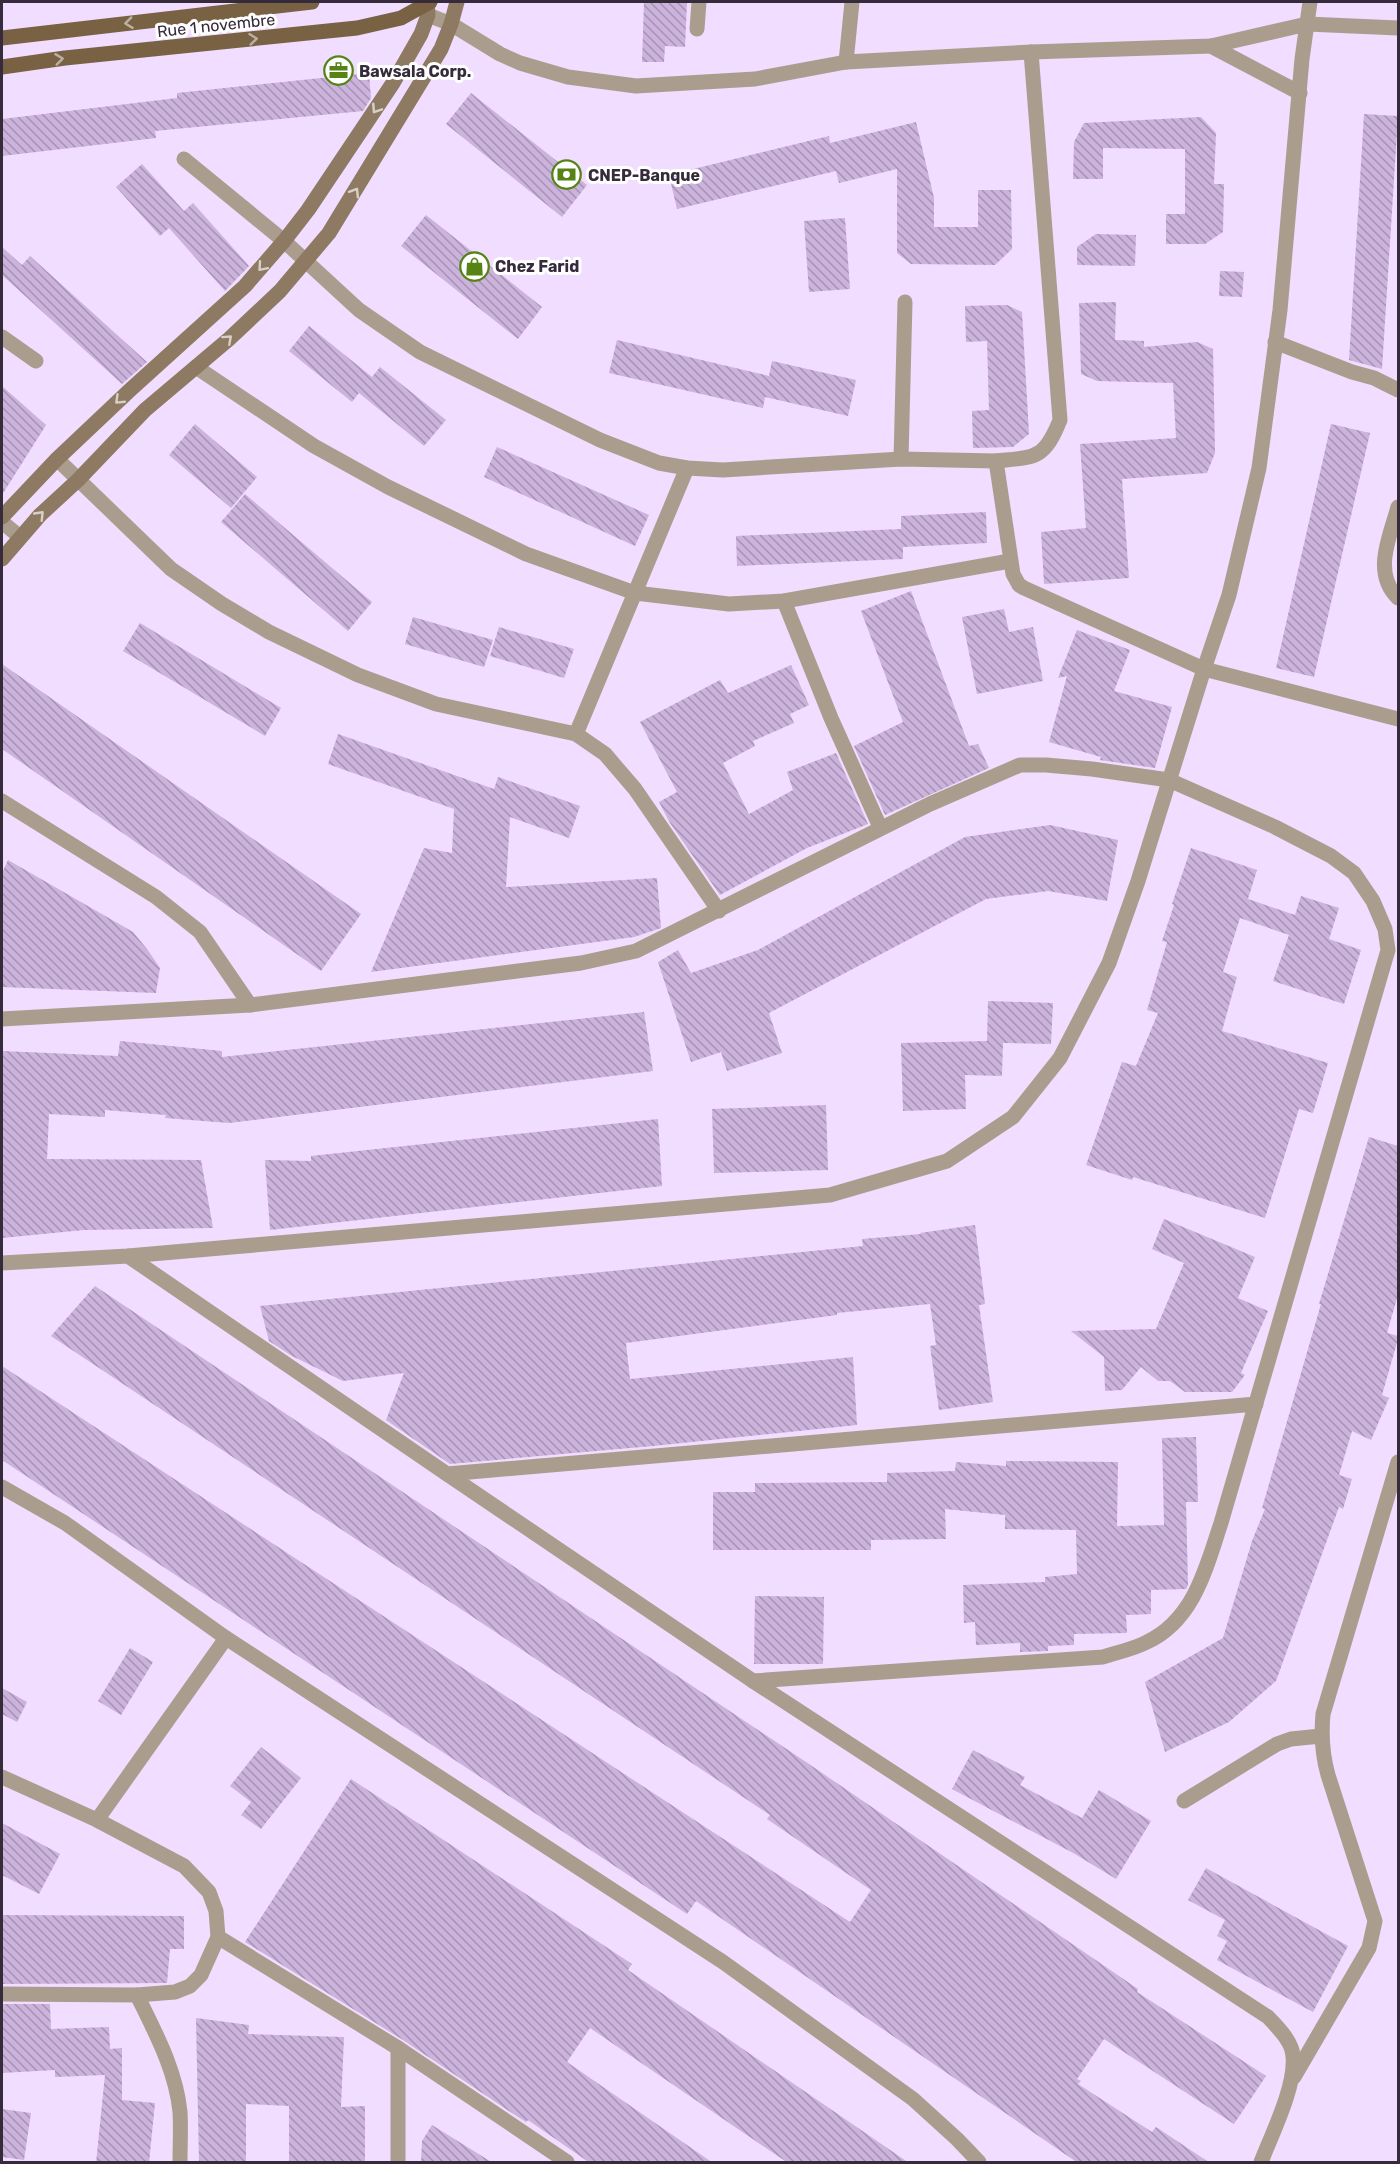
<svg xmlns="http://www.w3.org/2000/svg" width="1400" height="2164" viewBox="0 0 1400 2164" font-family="Rubik,sans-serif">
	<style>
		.building { fill: url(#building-back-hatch) }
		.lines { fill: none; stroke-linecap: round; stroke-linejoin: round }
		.minor { stroke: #ab9d8d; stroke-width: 15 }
		.secondary { stroke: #8e7a62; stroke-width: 15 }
		.primary { stroke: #796143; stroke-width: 15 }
		.oneway { stroke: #bcb0a1 }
		.oneway2 { stroke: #d7d0c8 }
		.labels { text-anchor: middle; stroke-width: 6; stroke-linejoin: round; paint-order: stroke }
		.street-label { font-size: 16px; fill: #352b3b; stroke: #fff }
		.poi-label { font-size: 16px; font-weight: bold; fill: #352b3b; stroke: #fff; text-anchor: start }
	</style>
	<defs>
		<pattern id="building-back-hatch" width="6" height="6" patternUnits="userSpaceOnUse" patternTransform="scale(1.5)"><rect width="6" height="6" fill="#cbb3dc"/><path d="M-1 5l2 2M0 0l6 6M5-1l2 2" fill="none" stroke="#a692b4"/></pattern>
	</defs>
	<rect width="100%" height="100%" fill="#f0ddff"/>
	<g class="building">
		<path d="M644,2H687L685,47L665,46L664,62H642Z"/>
		<path d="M369,73L371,98L363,111L155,131L156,138L2,156V119L177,98V93Z"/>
		<path d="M471,93L587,185L562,217L446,124Z"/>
		<path d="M1364,114L1398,116L1382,369L1349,360Z"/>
		<path d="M1201,117L1216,133L1214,184H1224L1223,232L1205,244H1166V214H1185V149L1103,148V179H1073L1074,142L1084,123Z"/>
		<path d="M916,122L934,198V227H978V190H1011L1012,249L995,265L911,264L897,253V169L839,183L836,171L677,209L669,175L829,136L830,143Z"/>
		<path d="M142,164L184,211L193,203L249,266L225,291L169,228L160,236L116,187Z"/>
		<path d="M426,215L542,307L518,339L401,246Z"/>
		<path d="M845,218L850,289L809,292L804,221Z"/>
		<path d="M1096,234L1136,235L1135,266L1077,265V247Z"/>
		<path d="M2,247L22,265L30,256L147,362L122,384L2,275Z"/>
		<path d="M1220,271L1244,272L1242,297L1219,296Z"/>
		<path d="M1116,302L1115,340L1144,341V347L1197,342L1213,349L1215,453L1207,473L1122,479L1129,578L1044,584L1041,532L1086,528L1080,444L1176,438L1173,383L1097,381L1081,374L1079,303Z"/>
		<path d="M1007,305L1022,312L1029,434L1013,447L973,448L972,411L989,410L987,341L966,342L965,306Z"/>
		<path d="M309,326L372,377L380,367L446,420L424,446L359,393L352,402L289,351Z"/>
		<path d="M617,340L769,376L772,361L856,380L848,416L765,397L763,408L609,373Z"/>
		<path d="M2,386L46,425L2,495Z"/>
		<path d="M195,424L257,477L231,508L169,455Z"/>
		<path d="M1331,424L1370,433L1314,677L1276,668Z"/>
		<path d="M497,447L649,515L635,546L484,477Z"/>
		<path d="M245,494L372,602L348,631L221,522Z"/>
		<path d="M986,512L987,543L903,547V559L737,566L736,536L901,529V516Z"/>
		<path d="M911,591L969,746L978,744L989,768L885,815L854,746L903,722L861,611Z"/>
		<path d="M1004,609L1009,632L1033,627L1043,681L977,694L962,617Z"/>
		<path d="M413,617L493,640L484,667L405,644Z"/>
		<path d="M140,623L281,708L265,736L123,651Z"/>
		<path d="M499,627L574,649L564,678L490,656Z"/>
		<path d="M1077,630L1130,650L1114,691L1172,707L1155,768L1100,760L1101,757L1049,742L1067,676L1058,678Z"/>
		<path d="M2,664L361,914L321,971L2,749Z"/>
		<path d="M791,665L809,705L790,714L794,723L753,741L755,746L723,763L749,814L793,790L787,772L836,753L868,824L807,848L720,895L670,823L659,802L677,792L640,722L720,680L728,693Z"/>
		<path d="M338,734L494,789L498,777L580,806L569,838L510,817L506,887L657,878L661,928L634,937L371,972L424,848L452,853L454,809L328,764Z"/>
		<path d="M1050,825L1118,840L1107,901L1048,891L986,899L769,1013L782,1053L727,1071L721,1052L691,1062L658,962L678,950L691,973L758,950L965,837Z"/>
		<path d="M1191,848L1257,870L1248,899L1295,915L1301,896L1339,908L1329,939L1361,950L1344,1004L1273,981L1289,935L1240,918L1223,972L1237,977L1222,1031L1328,1063L1313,1113L1299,1109L1265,1218L1133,1177L1132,1180L1086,1165L1122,1062L1136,1066L1158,1013L1147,1010L1167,942L1162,941L1174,905L1172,904Z"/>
		<path d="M8,860L133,932L147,949L160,968L156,993L2,987V873Z"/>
		<path d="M988,1001L1053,1003L1051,1044L1003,1043L1002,1076L965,1075L966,1109L903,1111L901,1043L987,1041Z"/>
		<path d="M644,1012L653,1071L229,1123L165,1118L166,1115L105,1110V1117L49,1114L47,1159L201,1160L213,1228L84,1230L2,1238V1051L118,1056L120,1041L222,1051V1057Z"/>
		<path d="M826,1105L828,1170L714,1173L712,1109Z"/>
		<path d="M658,1119L662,1186L270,1230L265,1160L311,1161V1156Z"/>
		<path d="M1369,1137L1398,1146V1295L1387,1333L1398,1336V1339L1382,1395L1389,1398L1371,1440L1352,1431L1339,1475L1352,1479L1343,1509L1339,1507L1276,1681L1229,1722L1165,1752L1145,1682L1223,1638L1252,1541L1265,1509L1262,1508L1321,1304H1319Z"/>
		<path d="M1164,1219L1255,1257L1238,1298L1268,1311L1241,1373L1245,1375L1232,1392H1185L1170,1381H1158L1141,1367L1122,1390L1105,1391L1104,1357L1071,1331L1156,1329L1184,1263L1152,1249Z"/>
		<path d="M975,1225L985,1304L979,1305L993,1402L939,1410L930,1346L936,1345L930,1304L837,1313V1315L626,1343L630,1379L853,1357L857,1425L653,1446L450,1464L386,1420L404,1373L343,1381L292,1356L269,1341L260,1306L863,1246L862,1239L921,1234L920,1233Z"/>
		<path d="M95,1286L806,1762L1138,1989L1137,1992L1266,2076L1234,2124L1104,2039L1077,2079L1081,2081L1078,2084L1152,2132L1156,2127L1210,2163H1078L696,1901L687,1914L2,1460V1366L850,1922L871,1890L767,1819L770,1815L51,1336Z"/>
		<path d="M1196,1437L1198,1502H1186L1188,1585L1186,1589L1151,1590V1614L1126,1615L1127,1633L1074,1634V1645L1048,1646V1651L1020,1652V1643L976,1645L975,1622L964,1623L963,1585L1045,1582V1577L1077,1574L1076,1530L1005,1529V1515L945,1509L946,1539L871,1540V1550H713V1492H755V1483L887,1482V1473L955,1471L956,1462L1006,1466V1461L1118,1462L1117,1526L1164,1525L1162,1438Z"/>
		<path d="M755,1596L824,1597L823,1664H754Z"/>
		<path d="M130,1648L153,1662L121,1715L98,1701Z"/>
		<path d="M2,1688L27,1702L17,1722L2,1714Z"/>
		<path d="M261,1747L301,1778L261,1829L241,1815L251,1802L230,1786Z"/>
		<path d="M973,1750L1025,1777L1020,1785L1082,1818L1099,1790L1151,1821L1116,1879L1075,1854L952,1789Z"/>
		<path d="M351,1779L632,1964L628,1970L909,2163H788L590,2028L567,2062L713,2163H590L528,2120L526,2122L512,2113L403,2040L245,1942Z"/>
		<path d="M2,1823L60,1854L39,1894L2,1875Z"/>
		<path d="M1206,1868L1348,1946L1313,2012L1217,1960L1227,1941L1217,1936L1225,1920L1188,1900Z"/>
		<path d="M2,1915L184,1916V1949H170L167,1983L2,1984Z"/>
		<path d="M2,2004H50L51,2029L109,2027L110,2049L122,2048V2100L155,2103L149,2163H96L105,2075L55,2077V2070L2,2073Z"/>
		<path d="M196,2018L249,2025L248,2034L344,2037L341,2107L365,2106V2163H289V2106L246,2104V2163H199Z"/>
		<path d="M2,2109L31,2113L24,2160L2,2157Z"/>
		<path d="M432,2125L493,2163H421L422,2141Z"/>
	</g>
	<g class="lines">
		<g class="minor">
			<path d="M428,15L451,24L500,54L520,63L568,77L636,86L755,79L846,62L1031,52L1211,46L1307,24L1398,28"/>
			<path d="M697,29L699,2"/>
			<path d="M1211,46L1300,93"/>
			<path d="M1031,52L1060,420C1044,460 1035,457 996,461L1013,574L1019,585L1024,588L1204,669L1398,719"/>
			<path d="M846,62L852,2"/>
			<path d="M184,159L284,241L359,310L420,352L600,440L659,463L687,468L723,470L901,459L996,461"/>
			<path d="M2,337L36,361"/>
			<path d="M1275,342L1352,372L1374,378L1398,390"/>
			<path d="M196,367L314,446L388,487L526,554L635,593L729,604L784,601L1010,561"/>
			<path d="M57,459L171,569L222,604L269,632L358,675L436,704L576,734L605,754L635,789L719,911"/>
			<path d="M901,459L905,302"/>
			<path d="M1398,507C1390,536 1372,573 1398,598"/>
			<path d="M2,522L20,537"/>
			<path d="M784,601L831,718L880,827"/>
			<path d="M576,734L687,468"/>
			<path d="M2,801L156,897L200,932L250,1005"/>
			<path d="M2,1019L250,1005L581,963L636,951L930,804L1020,765H1046L1092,769L1169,780L1275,827L1331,856L1354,873L1373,901L1385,929L1388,950L1221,1523C1206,1568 1194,1620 1147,1642C1134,1649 1118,1652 1103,1657L753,1681"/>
			<path d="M128,1256L447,1474L753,1681L1268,2017C1278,2028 1292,2041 1293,2056C1296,2086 1272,2134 1261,2162"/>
			<path d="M2,1263L128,1256L830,1195L947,1161L1013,1117L1060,1058L1109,963L1138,881L1204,669L1229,595L1259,468L1280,310L1302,59L1310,2"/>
			<path d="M447,1474L1256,1404"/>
			<path d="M2,1487L65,1523L226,1638L723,1962L913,2099L957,2139L979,2162"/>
			<path d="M2,1777L97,1820L184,1866L209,1892L216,1911L218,1937L201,1975L190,1986L175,1992L137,1995L2,1994"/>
			<path d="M1184,1801L1277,1744L1291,1739L1321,1736"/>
			<path d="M97,1820L226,1638"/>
			<path d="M218,1937L398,2048L567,2162"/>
			<path d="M137,1995C155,2032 176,2070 180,2112C181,2128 180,2146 180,2162"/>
			<path d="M1294,2077L1369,1948L1375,1921L1328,1775C1322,1754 1321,1736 1323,1714L1398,1462"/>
			<path d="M398,2162V2048"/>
		</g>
		<g class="secondary">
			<path d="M2,517L57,459L130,390L245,286L284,241L308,210L393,83L421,34L428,15L427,2"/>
			<path d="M2,559L40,515L78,480L145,410L229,339L280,291L329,233L441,49L451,24L457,2"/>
		</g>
		<g class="primary">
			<path d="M2,38L312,2"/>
			<path d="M2,67L65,58L357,28L401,18L430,2"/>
		</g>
	</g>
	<defs><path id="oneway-chevron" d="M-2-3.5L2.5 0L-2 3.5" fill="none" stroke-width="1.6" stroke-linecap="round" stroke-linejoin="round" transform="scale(1.5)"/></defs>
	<g class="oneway">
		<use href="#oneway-chevron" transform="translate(129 23) rotate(173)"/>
		<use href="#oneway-chevron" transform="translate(253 39) rotate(-6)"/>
		<use href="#oneway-chevron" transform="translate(59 59) rotate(-7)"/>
	</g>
	<g class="oneway2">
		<use href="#oneway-chevron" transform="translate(376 109) rotate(123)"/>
		<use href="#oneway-chevron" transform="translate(355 192) rotate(-58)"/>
		<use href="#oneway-chevron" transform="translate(262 267) rotate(131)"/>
		<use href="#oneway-chevron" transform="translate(228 339) rotate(-42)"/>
		<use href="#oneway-chevron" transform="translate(119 400) rotate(136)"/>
		<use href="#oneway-chevron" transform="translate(40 515) rotate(-46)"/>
	</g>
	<defs>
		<symbol id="office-ring" viewBox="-11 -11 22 22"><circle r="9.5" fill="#fff" stroke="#558415" stroke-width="1.5"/><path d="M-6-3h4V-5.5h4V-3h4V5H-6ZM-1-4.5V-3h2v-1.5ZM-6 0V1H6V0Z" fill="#558415"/></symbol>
		<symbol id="bank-ring" viewBox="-11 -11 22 22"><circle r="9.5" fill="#fff" stroke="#558415" stroke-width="1.5"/><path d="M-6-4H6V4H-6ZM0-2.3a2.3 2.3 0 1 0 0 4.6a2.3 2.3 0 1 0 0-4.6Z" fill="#558415"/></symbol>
		<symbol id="shop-ring" viewBox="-11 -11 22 22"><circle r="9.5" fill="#fff" stroke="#558415" stroke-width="1.5"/><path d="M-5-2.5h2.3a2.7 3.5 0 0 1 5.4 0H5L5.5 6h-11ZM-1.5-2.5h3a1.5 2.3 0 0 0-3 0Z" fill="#558415"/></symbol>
	</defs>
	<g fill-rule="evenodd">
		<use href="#office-ring" x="322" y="54" width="33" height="33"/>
		<use href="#bank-ring" x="550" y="158" width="33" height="33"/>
		<use href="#shop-ring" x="458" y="250" width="33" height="33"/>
	</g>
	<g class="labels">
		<g class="street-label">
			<text transform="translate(216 25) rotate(-6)" y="6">Rue 1 novembre</text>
		</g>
		<g class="poi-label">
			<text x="359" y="77">Bawsala Corp.</text>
			<text x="588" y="181">CNEP-Banque</text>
			<text x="495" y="272">Chez Farid</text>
		</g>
	</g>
	<rect width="1400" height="2164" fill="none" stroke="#352b3b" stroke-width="6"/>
</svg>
